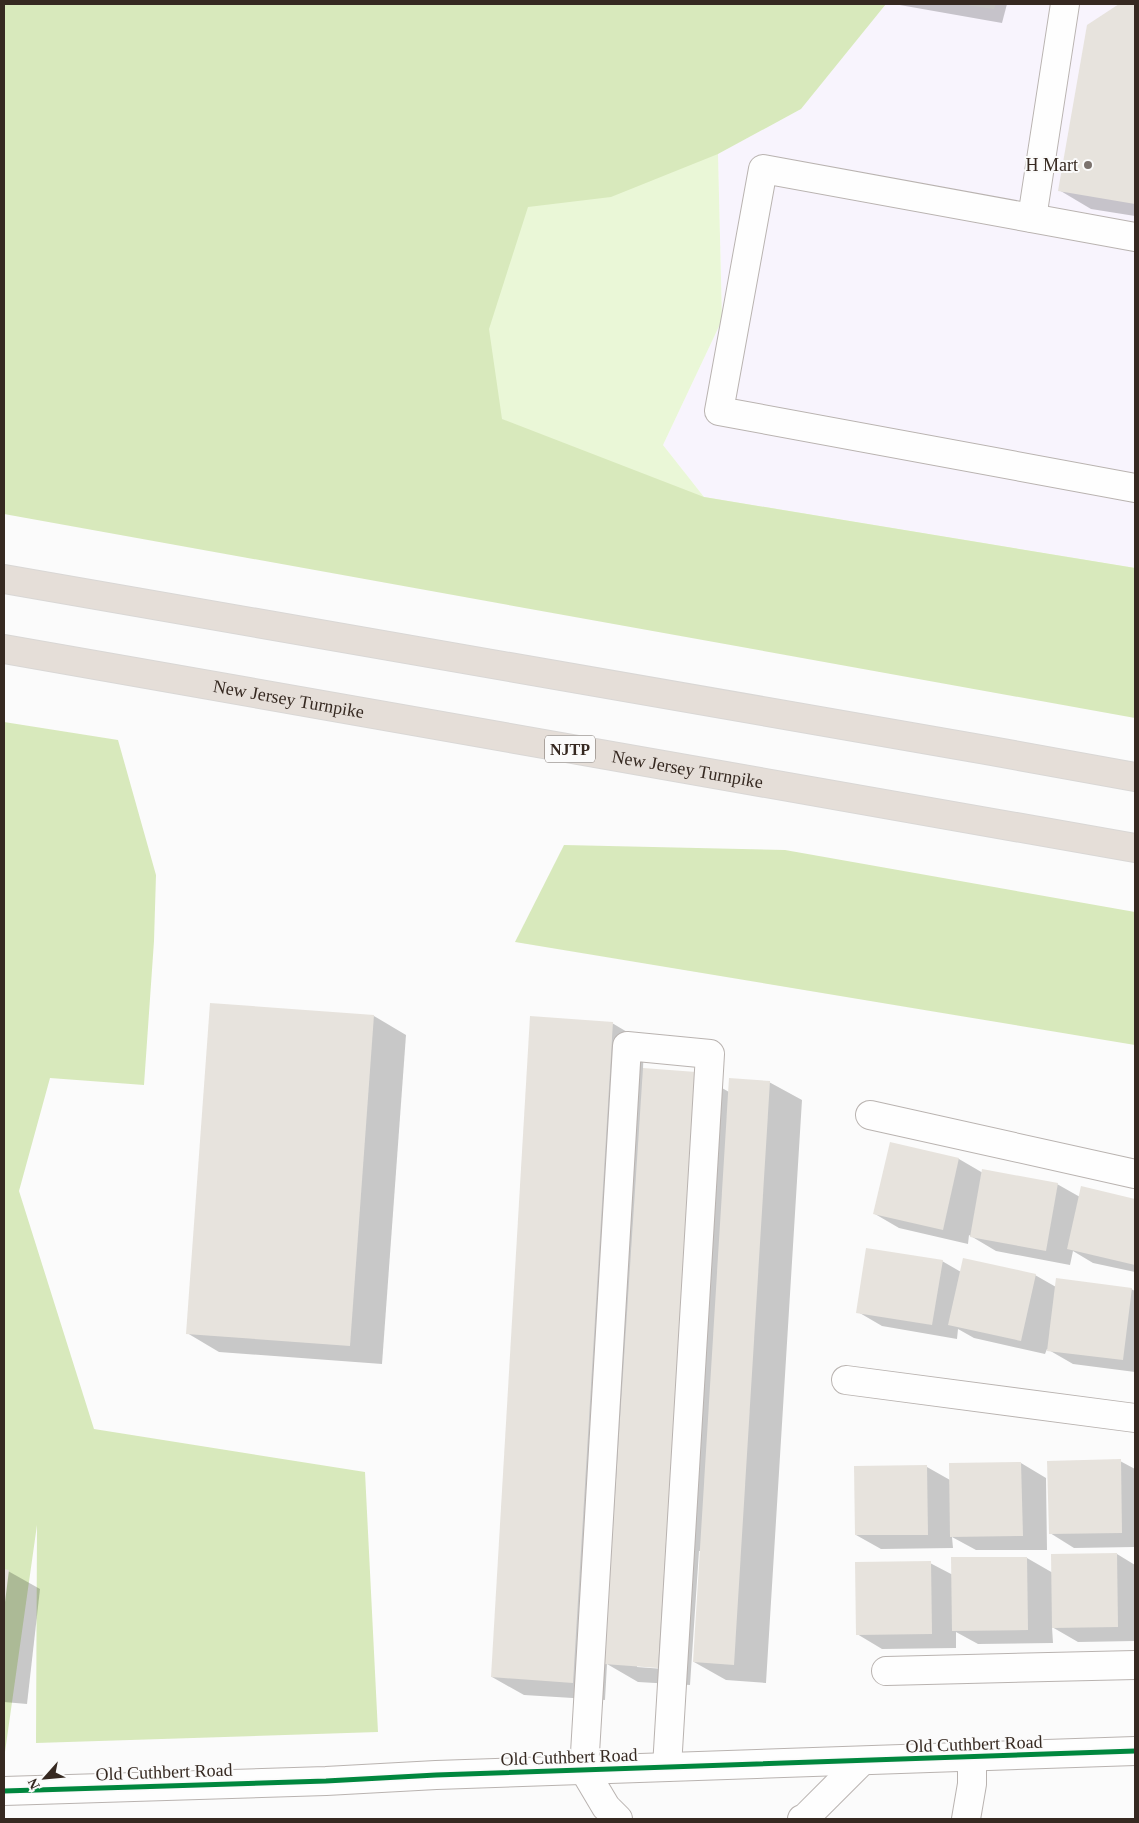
<svg xmlns="http://www.w3.org/2000/svg" width="1139" height="1823" viewBox="0 0 1139 1823" font-family="Georgia,serif">
	<style>
		.commercial { fill: #f8f4fd }
		.green { fill: #eaf7d7 }
		.forest { fill: #d8e9bc }
		.shadow { fill: #0003; fill-rule: evenodd }
		.building { fill: #e7e3dd }
		.lines { fill: none; stroke-linecap: round; stroke-linejoin: round }
		.minor-casing { stroke: #b9b3b0; stroke-width: 30 }
		.highway-casing { stroke: #d9d7d5; stroke-width: 30 }
		.minor { stroke: #fefefe; stroke-width: 28 }
		.highway { stroke: #e5ded8; stroke-width: 28 }
		.cycleway-casing { stroke: #fbfbfb; stroke-width: 8 }
		.cycleway { stroke: #00873e; stroke-width: 5 }
		.poi-dot { fill: #7b726d; stroke: #fbfbfb; stroke-width: 2 }
		.labels { text-anchor: middle; stroke-width: 4; stroke-linejoin: round; paint-order: stroke }
		.shield { fill: #fbfbfb; stroke: #716862; stroke-width: 1 }
		.shield-label { font-size: 16px; font-weight: bold; fill: #362921 }
		.poi-label { font-size: 18px; fill: #362921; stroke: #fbfbfb; text-anchor: end }
		.street-label { font-size: 18px; fill: #362921; stroke: #fbfbfb }
	</style>
	<rect width="100%" height="100%" fill="#fbfbfb"/>
	<path class="commercial" d="M886,4H960L994,9L996,4H1135V568L704,497L663,445L722,320L718,154L801,109Z"/>
	<path class="green" d="M505,132L718,154L722,320L663,445L704,497L1135,568V703L4,198Z"/>
	<g class="forest">
		<path d="M4,4H886L801,109L718,154L611,197L528,207L489,329L502,419L704,497L1135,568V718L4,514Z"/>
		<path d="M4,722L118,740L156,875L154,941L144,1085L50,1078L19,1191L94,1429L365,1472L378,1732L36,1743L37,1525L4,1759Z"/>
		<path d="M564,845L785,850L1135,912V1045L515,942Z"/>
	</g>
	<g class="shadow">
		<path d="M894,4H1007L1002,23Z"/>
		<path d="M1121,4H1135V216L1091,209L1059,190L1088,26Z"/>
		<path d="M211,1004L374,1016L406,1035L382,1364L219,1352L187,1333Z"/>
		<path d="M612,1023L644,1042L643,1069L696,1073L729,1092L769,1082L802,1100L766,1683L726,1680L694,1662L701,1551H699L690,1685L638,1682L607,1664L605,1700L524,1695L492,1677ZM637,1665L664,1667V1669L637,1667Z"/>
		<path d="M891,1144L959,1159L983,1173L1057,1184L1080,1197L1082,1188L1135,1200V1272L1093,1263L1073,1251L1070,1265L996,1251L969,1235L968,1244L899,1228L875,1214Z"/>
		<path d="M942,1261L961,1272L1035,1275L1056,1287L1131,1289L1135,1291V1372L1073,1364L1047,1349L1045,1354L974,1338L958,1329L957,1339L882,1326L858,1312Z"/>
		<path d="M1120,1461L1135,1469V1547L1074,1548L1050,1533Z"/>
		<path d="M1021,1463L1046,1478L1047,1550H976L952,1537L953,1548L881,1549L856,1535L927,1467L950,1480Z"/>
		<path d="M1117,1554L1135,1565V1641L1078,1642L1052,1627L1053,1643L978,1644L956,1632V1648L882,1649L857,1634L930,1563L953,1575L952,1559L1027,1558L1053,1573Z"/>
		<path d="M4,1570L8,1571L40,1589L27,1704L4,1702Z"/>
	</g>
	<g class="building">
		<path d="M1119,4H1135V204L1058,191L1087,25Z"/>
		<path d="M210,1003L374,1015L350,1346L186,1334Z"/>
		<path d="M530,1016L613,1022L573,1683L491,1677Z"/>
		<path d="M643,1068L696,1072L658,1668L604,1664Z"/>
		<path d="M729,1078L770,1081L734,1665L693,1662Z"/>
		<path d="M890,1142L959,1158L943,1230L873,1214Z"/>
		<path d="M982,1169L1058,1183L1046,1251L970,1237Z"/>
		<path d="M1081,1186L1135,1199V1265L1067,1249Z"/>
		<path d="M866,1248L943,1260L932,1325L856,1313Z"/>
		<path d="M963,1258L1036,1274L1021,1341L948,1325Z"/>
		<path d="M1056,1278L1132,1288L1123,1360L1047,1351Z"/>
		<path d="M1121,1459L1122,1533L1049,1534L1047,1461Z"/>
		<path d="M1021,1462L1023,1536L950,1537L949,1463Z"/>
		<path d="M927,1465L928,1535H855L854,1466Z"/>
		<path d="M1117,1553L1118,1627L1052,1628L1051,1554Z"/>
		<path d="M951,1557H1027L1028,1630L952,1631Z"/>
		<path d="M931,1561L932,1634L856,1635L855,1562Z"/>
		<path d="M4,1569L9,1570L5,1602H4Z"/>
	</g>
	<g class="lines">
		<defs>
			<g id="minor">
				<path d="M1032,218L1065,4"/>
				<path d="M1135,237L763,169L719,411L1135,488"/>
				<path d="M870,1115L1135,1174"/>
				<path d="M846,1380L1135,1418"/>
				<path d="M886,1671L1135,1665"/>
				<path d="M4,1791L326,1781L436,1775L1135,1751"/>
				<path d="M618,1819L606,1807L584,1770L627,1046L710,1054L667,1767"/>
				<path d="M802,1819L805,1818L861,1762"/>
				<path d="M966,1819L972,1784V1758"/>
			</g>
			<g id="highway">
				<path d="M4,579L986,750L1135,777"/>
				<path id="s1" d="M4,649L1135,848"/>
			</g>
		</defs>
		<use href="#minor" class="minor-casing"/>
		<use href="#highway" class="highway-casing"/>
		<use href="#minor" class="minor"/>
		<use href="#highway" class="highway"/>
		<defs>
			<path id="cycleway" d="M4,1791L326,1781L436,1775L1135,1751"/>
		</defs>
		<use href="#cycleway" class="cycleway-casing"/>
		<use href="#cycleway" class="cycleway"/>
	</g>
	<circle class="poi-dot" cx="1088" cy="165" r="5"/>
	<g class="labels">
		<rect class="shield" x="545" y="735.5" width="50" height="27" rx="4"/>
		<g class="shield-label">
			<text x="570" y="755">NJTP</text>
		</g>
		<g class="poi-label">
			<text x="1078" y="171">H Mart</text>
		</g>
		<g class="street-label">
			<text dy="6" stroke="none"><textPath href="#s1" startOffset="289">New Jersey Turnpike</textPath></text>
			<text dy="6" stroke="none"><textPath href="#s1" startOffset="694">New Jersey Turnpike</textPath></text>
			<text transform="translate(974 1744) rotate(-2)" y="6">Old Cuthbert Road</text>
			<text transform="translate(569 1757) rotate(-2)" y="6">Old Cuthbert Road</text>
			<text transform="translate(164 1772) rotate(-2)" y="6">Old Cuthbert Road</text>
		</g>
	</g>
	<rect width="1139" height="1823" fill="none" stroke="#362921" stroke-width="10"/>
	<g transform="translate(45 1778) rotate(243)" stroke="#fbfbfb" stroke-width="4" paint-order="stroke">
	<path d="M0-4L9 19L0 12L-9 19Z" fill="#362921"/>
	<text y="-8" font-size="14" font-weight="bold" text-anchor="middle" fill="#362921">N</text>
	</g>
</svg>
